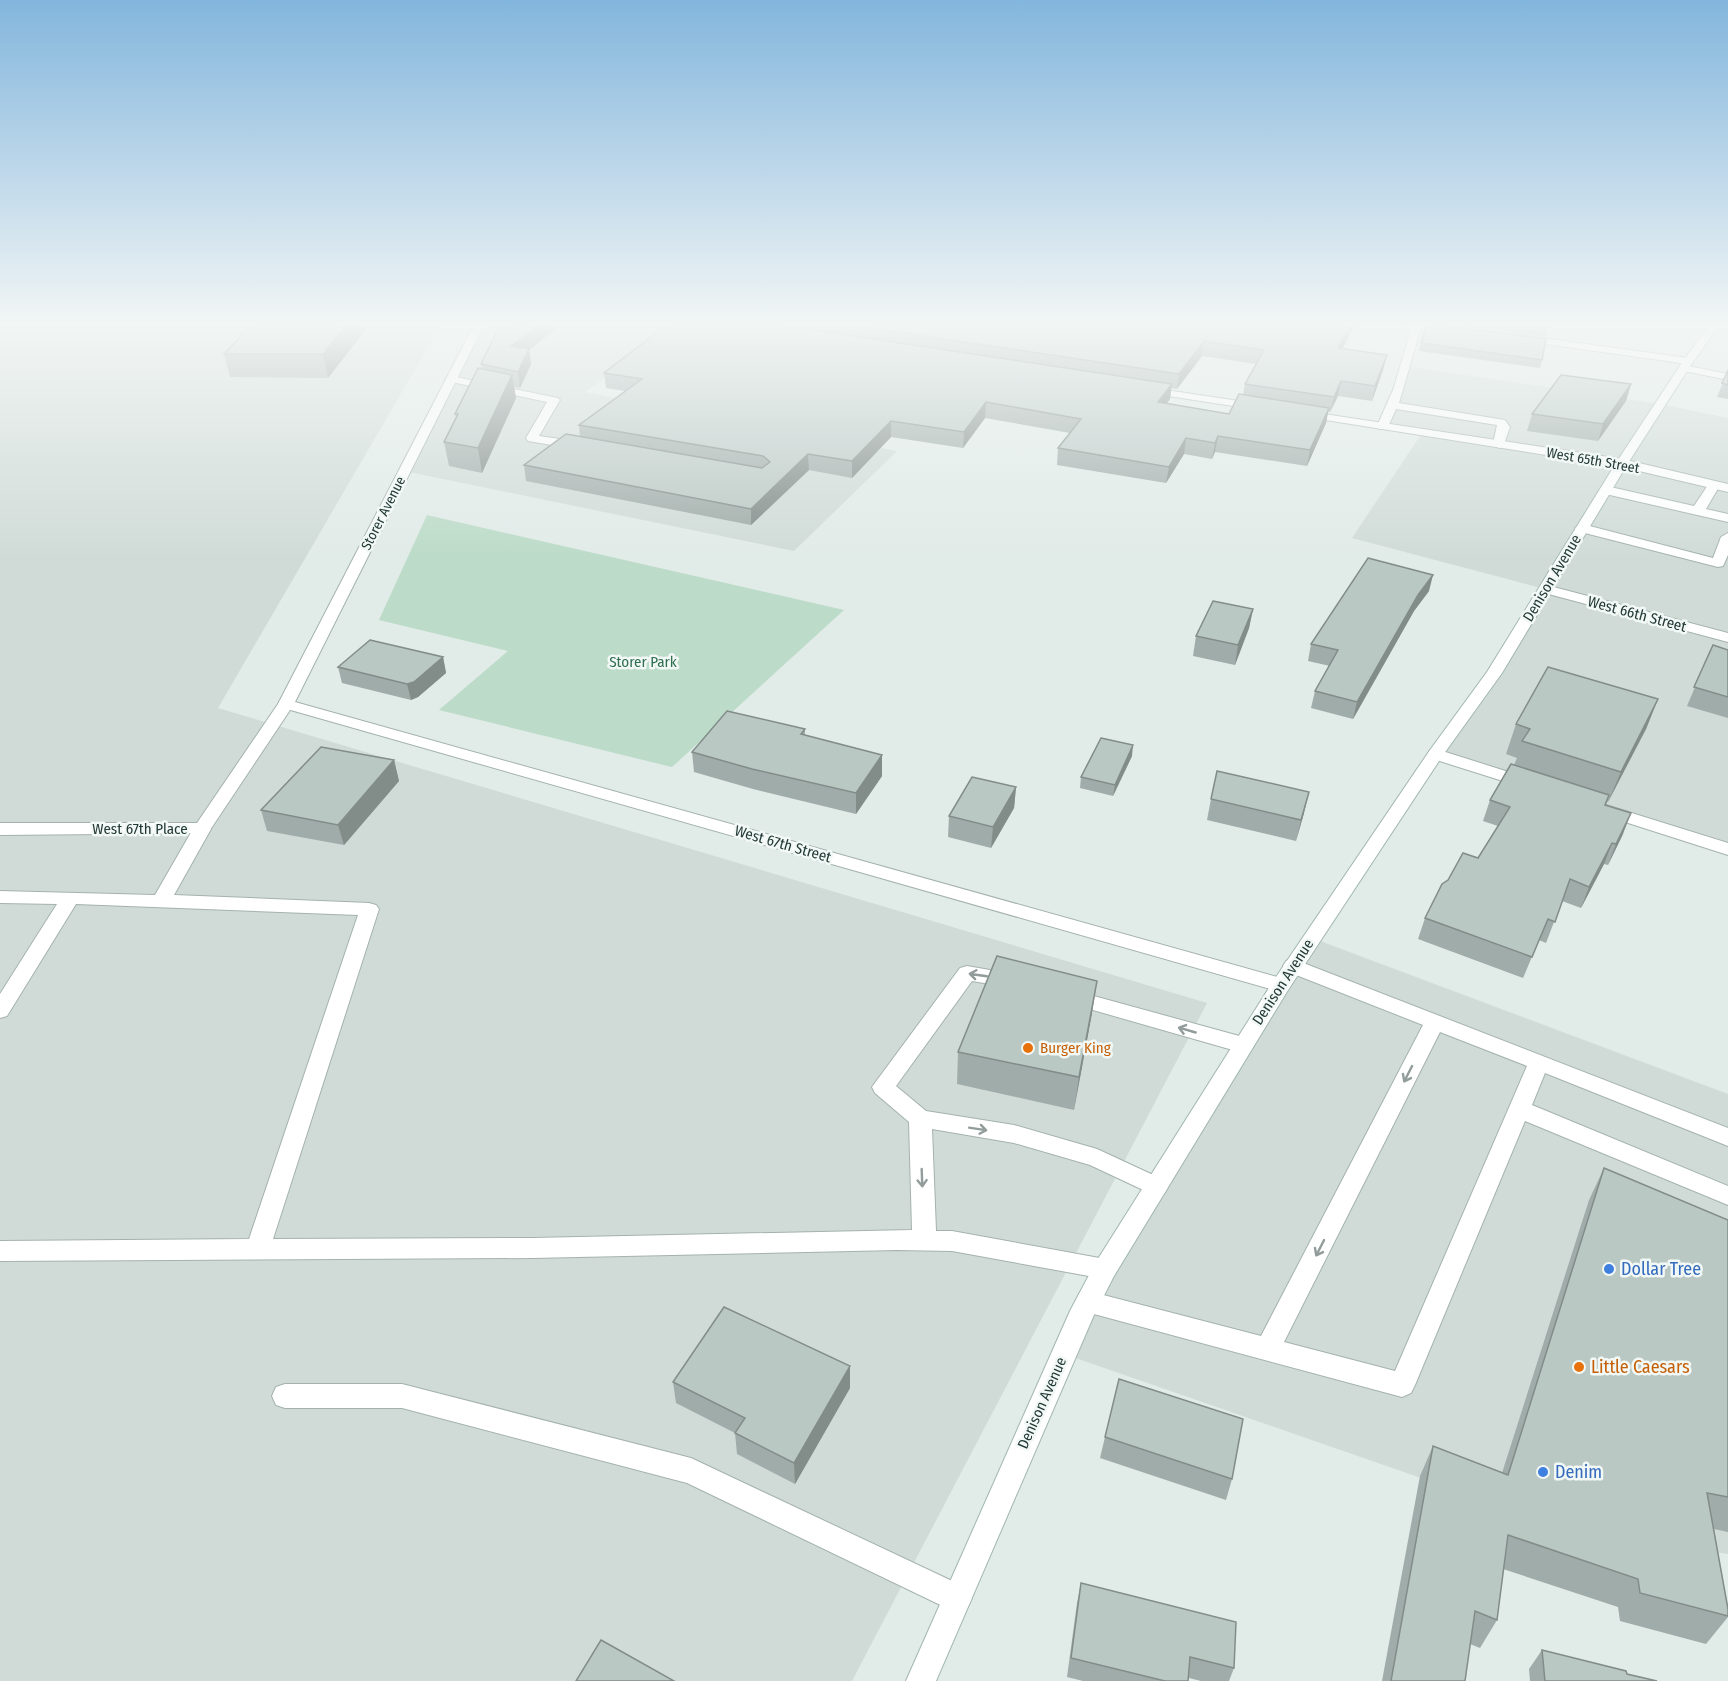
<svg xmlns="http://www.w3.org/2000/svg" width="1728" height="1681" viewBox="0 0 1728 1681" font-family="'Fira Sans Condensed',sans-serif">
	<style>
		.built { fill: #d0dbd7 }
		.green { fill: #bcdbc8 }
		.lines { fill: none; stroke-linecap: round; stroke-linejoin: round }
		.service-casing { stroke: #a4b2af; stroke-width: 2 }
		.minor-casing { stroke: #a4b2af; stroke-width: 2 }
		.tertiary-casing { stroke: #a4b2af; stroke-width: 2 }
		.secondary-casing { stroke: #a1b6b1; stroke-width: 2 }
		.service { fill: #fff; fill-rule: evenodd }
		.minor { fill: #fff; fill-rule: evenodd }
		.tertiary { fill: #fff; fill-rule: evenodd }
		.secondary { fill: #fff; fill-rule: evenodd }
		.wall { fill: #a0aca9; fill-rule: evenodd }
		.shaded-wall { fill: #828c89 }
		.building { fill: #bac8c4; stroke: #828c89; stroke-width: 1.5 }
		.oneway { stroke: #919c9b }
		.food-dot { fill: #e8710a; stroke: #f2f8f5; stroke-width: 2 }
		.shop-dot { fill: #3f7fe0; stroke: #f2f8f5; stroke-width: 2 }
		.labels { text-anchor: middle; stroke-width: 5; stroke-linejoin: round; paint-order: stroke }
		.far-street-label { font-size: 14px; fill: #233a37; stroke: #f2f8f5 }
		.street-label { font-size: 15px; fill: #233a37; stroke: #f2f8f5 }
		.park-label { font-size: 15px; fill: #306f50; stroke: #f2f8f5 }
		.food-label { font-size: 15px; fill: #c56008; stroke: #f2f8f5; text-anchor: start }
		.near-shop-label { font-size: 18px; fill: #366cbe; stroke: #f2f8f5; text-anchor: start }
		.near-food-label { font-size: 18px; fill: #c56008; stroke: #f2f8f5; text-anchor: start }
	</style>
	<rect width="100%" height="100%" fill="#e1ebe8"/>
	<g class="built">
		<path d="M0,323H442L218,708L1207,1003L852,1681H0Z"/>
		<path d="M480,323H681L585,392L897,451L794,551L404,471Z"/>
		<path d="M1405,366L1660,404L1728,418V849L1436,754L1545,589L1352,538L1422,433L1383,426Z"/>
		<path d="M1312,938L1728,1094V1554L1571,1530L1064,1354Z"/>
	</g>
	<path class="green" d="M427,515L844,610L672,767L439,710L508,651L379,620Z"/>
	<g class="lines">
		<defs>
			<g id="service">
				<path d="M1413,323L1422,324L1399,403L1505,420L1510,427L1503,447L1499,448L1493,444L1497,425L1396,409L1387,429H1379L1377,426L1393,390Z"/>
				<path d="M451,376L558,398L560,400L539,436L581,442L587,446L581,450L528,441L526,438L547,402L447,381L445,379Z"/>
				<path d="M1714,481L1720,485L1706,509L1728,514V522L1601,493L1600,490L1606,486L1694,506L1710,482Z"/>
				<path d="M1582,524L1713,558L1721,537L1728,533V555L1723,566L1718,567L1577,531L1575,528Z"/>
				<path d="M202,823L208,825L211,829L174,895L369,903L376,905L379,909L273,1239L532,1238L912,1230L909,1122L875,1093L872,1087L960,968L967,966L1013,974L1020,976L1023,981L1020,986L1013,988L972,981L896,1086L926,1111L1014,1125L1097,1149L1164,1180L1168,1187L1164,1194L1156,1196L1090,1165L1014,1143L932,1129L936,1231H952L1105,1259L1114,1262L1117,1269L1114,1276L1105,1279L952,1251L897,1250L532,1258L0,1261V1241L249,1239L358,915L76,904L7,1016L0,1018V994L57,904L0,903V891L155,895L193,829L196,825Z"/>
				<path d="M1293,959L1728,1128V1146L1545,1073L1532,1105L1728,1186V1205L1525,1121L1415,1385L1411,1393L1402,1397L1079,1310L1076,1302L1079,1294L1088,1291L1261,1336L1423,1025L1286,971L1283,966L1286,961ZM1440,1032L1527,1066L1395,1371L1284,1342Z"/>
				<path d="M1072,990L1243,1037L1250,1040L1254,1045L1250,1050L1243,1053L1065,1002L1062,997L1065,992Z"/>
				<path d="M285,1384H402L691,1458L967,1588L972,1598L967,1608L957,1613L687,1483L402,1408H285L276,1405L272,1396L276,1387Z"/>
			</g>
			<g id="minor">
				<path d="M1401,323C1416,322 1442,320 1454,329L1449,332L1406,326Z"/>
				<path d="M1521,335L1688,358L1693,361L1688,364L1517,340L1516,338Z"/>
				<path d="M1683,365L1728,374V380L1679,370L1678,368Z"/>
				<path d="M1622,459L1728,484V492L1618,466L1616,463L1618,460Z"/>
				<path d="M1546,585L1728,633V642L1541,592L1539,589Z"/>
				<path d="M286,699L294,704L208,833L0,835V823H197L280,701Z"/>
				<path d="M1436,749L1531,779L1534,783L1531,787L1525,788L1430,758L1428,754L1430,750Z"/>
				<path d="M1606,805L1728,843V855L1600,814L1597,810L1600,806Z"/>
			</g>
			<g id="tertiary">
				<path d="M475,323H485L295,702L1281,978L1288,980L1291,985L1288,990L1281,992L280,707L278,704Z"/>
				<path d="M1146,387L1259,404L1265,407L1259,410L1142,392L1140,390Z"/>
				<path d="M1304,411L1622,459L1628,463L1622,467L1300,416L1298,414Z"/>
			</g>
			<path id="secondary" d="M1711,323H1721L1693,362L1628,463L1502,673L1443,755L1288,990L1114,1276L1094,1315L936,1681H906L1070,1311L1096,1262L1274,980L1430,750L1487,672L1616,463L1683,361Z"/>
		</defs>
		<use href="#service" class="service-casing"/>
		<use href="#minor" class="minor-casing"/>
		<use href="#tertiary" class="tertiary-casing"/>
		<use href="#secondary" class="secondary-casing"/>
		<use href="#service" class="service"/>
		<use href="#minor" class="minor"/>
		<use href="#tertiary" class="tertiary"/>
		<use href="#secondary" class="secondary"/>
	</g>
	<g class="wall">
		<path d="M501,323H563L529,350L531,364L520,388L514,387L516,398L482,473L449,466L444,442L456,417L455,414L482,369L481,364Z"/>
		<path d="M669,323H1356L1342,349L1383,370L1372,401L1338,396L1330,412H1328L1326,423L1307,466L1215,452L1212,459L1184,454L1166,483L1057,465L1058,448L1070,433L985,418L963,448L891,437L852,478L809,470L751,525L526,481L524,465L580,437L579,425L625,391L606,388L604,373ZM1202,356L1256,364L1245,384L1243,395L1229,414L1167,403L1170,399L1171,388L1177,389Z"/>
		<path d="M1442,323H1554L1552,328H1548L1546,337Z"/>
		<path d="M366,329L328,378L230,377L224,354Z"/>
		<path d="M1421,343L1542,360L1540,368L1419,351Z"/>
		<path d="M1728,370V399L1717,397Z"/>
		<path d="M1631,384L1626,401L1598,441L1527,431L1532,414Z"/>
		<path d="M1429,591L1414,611L1353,719L1311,708L1315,691L1330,666L1308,661L1311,644Z"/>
		<path d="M1253,609L1249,628L1235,665L1193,656L1196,636Z"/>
		<path d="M1713,645L1728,650V718L1687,706Z"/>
		<path d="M443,657L446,673L418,697L411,700L342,683L338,667Z"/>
		<path d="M1658,699L1646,729L1608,802H1607L1606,805L1623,834L1608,865L1604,864L1581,908L1562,901L1546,943L1539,940L1523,978L1418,939L1425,918L1478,858L1498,826L1483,821L1490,800L1514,765L1517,758L1506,754L1516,724Z"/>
		<path d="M805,729V735L882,755V776L856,814L753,789L694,772L692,752Z"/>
		<path d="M1132,756L1113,796L1080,788L1081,777Z"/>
		<path d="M394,760L399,781L344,845L267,831L261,810Z"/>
		<path d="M1016,787L1014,808L991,848L948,837L949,816Z"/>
		<path d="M1211,799L1304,813L1296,841L1207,820Z"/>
		<path d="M1092,1013L1074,1110L957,1084L958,1052Z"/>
		<path d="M1604,1168L1728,1220V1532L1714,1529L1728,1609V1617L1706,1644L1620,1621L1618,1607L1503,1569L1497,1620L1480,1648L1470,1644L1465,1681H1382L1420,1476L1433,1446L1502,1473L1589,1200Z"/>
		<path d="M850,1366V1388L795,1484L737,1454L735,1433L676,1403L673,1382Z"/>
		<path d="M1105,1437L1232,1479L1226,1500L1100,1458Z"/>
		<path d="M1081,1583L1234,1668L1229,1681H1201L1189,1678L1188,1681H1083L1067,1677L1077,1603Z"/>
		<path d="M1542,1650L1627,1674L1657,1681H1530L1529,1669Z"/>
	</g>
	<g class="shaded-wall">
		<path d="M348,323H364L366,329L328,378L323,354Z"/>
		<path d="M542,323H563L529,350L531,364L520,388L518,372L511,346Z"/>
		<path d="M1351,323H1356L1335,363L1338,348Z"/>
		<path d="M1204,341L1202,356L1177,389L1179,374Z"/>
		<path d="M1387,355L1383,370L1372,401L1375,386Z"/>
		<path d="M512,375L516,398L482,473L478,448Z"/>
		<path d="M1341,381L1338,396L1330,412L1334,397Z"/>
		<path d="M1172,384L1170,399L1156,417L1158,402Z"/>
		<path d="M1631,384L1626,401L1598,441L1603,424Z"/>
		<path d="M986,402L985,418L963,448L964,432Z"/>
		<path d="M1329,408L1326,423L1307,466L1310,450Z"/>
		<path d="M891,421V437L852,478V461Z"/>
		<path d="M1218,436L1215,452L1212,459L1215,443Z"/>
		<path d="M1186,438L1184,454L1166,483L1169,467Z"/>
		<path d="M808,454L809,470L751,525V509Z"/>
		<path d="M1433,575L1429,591L1414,611L1353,719L1357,702L1418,595Z"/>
		<path d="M1253,609L1249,628L1235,665L1238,645Z"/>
		<path d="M443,657L446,673L418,697L411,700L407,684Z"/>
		<path d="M1658,699L1646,729L1608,802L1621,772Z"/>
		<path d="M1133,745L1132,756L1113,796L1115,785Z"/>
		<path d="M882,755V776L856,814V793Z"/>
		<path d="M394,760L399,781L344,845L338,825Z"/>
		<path d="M1016,787L1014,808L991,848L993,827Z"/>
		<path d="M1309,792L1304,813L1296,841L1301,820Z"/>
		<path d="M1631,813L1623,834L1608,865L1616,844Z"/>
		<path d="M1612,843L1604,864L1581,908L1589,887Z"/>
		<path d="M1097,981L1092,1013L1074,1110L1079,1077Z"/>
		<path d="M850,1366V1388L795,1484L794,1463Z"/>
	</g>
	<g class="building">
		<path d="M253,323H348L323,354H224Z"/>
		<path d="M501,323H542L511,346L529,349L518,372L481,364Z"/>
		<path d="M669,323H766L1172,384L1158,402L1229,414L1239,394L1329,408L1310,450L1218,436L1215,443L1186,438L1169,467L1058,448L1081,419L986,402L964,432L891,421L852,461L808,454L751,509L524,465L566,434L762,468L770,462L763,456L579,425L642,379L604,373Z"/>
		<path d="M836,323H1351L1338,348L1387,355L1375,386L1341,381L1334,397L1245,384L1264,350L1204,341L1179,374Z"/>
		<path d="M1427,323L1546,339L1542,360L1421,343Z"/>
		<path d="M1518,323H1549V327Z"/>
		<path d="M478,368L512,375L478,448L444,442L458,414H455Z"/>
		<path d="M1728,370V385L1722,383Z"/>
		<path d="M1561,375L1631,384L1603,424L1532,414Z"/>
		<path d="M1368,558L1433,575L1418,595L1357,702L1315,691L1338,650L1311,644Z"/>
		<path d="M1213,601L1253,609L1238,645L1196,636Z"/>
		<path d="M370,640L443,657L414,682L407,684L338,667Z"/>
		<path d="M1713,645L1728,650V697L1694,687Z"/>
		<path d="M1548,667L1658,699L1621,772L1522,741L1530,729L1516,724Z"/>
		<path d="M727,711L805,729L801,734L882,755L856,793L752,769L692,752Z"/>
		<path d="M1101,738L1133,745L1115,785L1081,777Z"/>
		<path d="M321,747L394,760L338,825L261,810Z"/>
		<path d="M1511,764L1609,795L1605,805L1631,813L1616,844L1612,843L1589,887L1570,879L1555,922L1548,919L1532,957L1425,918L1442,884L1448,880L1463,853L1478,858L1510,807L1490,800Z"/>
		<path d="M1217,771L1309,792L1301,820L1211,799Z"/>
		<path d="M972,777L1016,787L993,827L949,816Z"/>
		<path d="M997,956L1097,981L1079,1077L958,1052Z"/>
		<path d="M1604,1168L1728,1220V1497L1707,1493L1728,1609V1616L1640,1593L1638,1579L1508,1535L1497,1620L1475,1611L1465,1681H1391L1433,1446L1508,1475Z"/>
		<path d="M724,1307L850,1366L794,1463L735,1433L745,1418L673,1382Z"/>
		<path d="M1119,1379L1243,1419L1232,1479L1105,1437Z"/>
		<path d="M1081,1583L1236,1622L1234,1668L1190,1657L1188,1681H1165L1071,1658Z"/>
		<path d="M601,1640L674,1681H576Z"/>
		<path d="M1542,1650L1626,1671L1627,1674L1657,1681H1545Z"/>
	</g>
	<defs><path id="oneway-shaft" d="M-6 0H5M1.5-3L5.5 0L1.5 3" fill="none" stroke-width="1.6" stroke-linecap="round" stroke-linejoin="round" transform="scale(1.5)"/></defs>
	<g class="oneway">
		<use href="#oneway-shaft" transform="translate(978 975) rotate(-172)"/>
		<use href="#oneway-shaft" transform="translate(1187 1030) rotate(-164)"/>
		<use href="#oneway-shaft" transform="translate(1408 1074) rotate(117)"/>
		<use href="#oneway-shaft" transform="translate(978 1129) rotate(9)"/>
		<use href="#oneway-shaft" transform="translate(922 1178) rotate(88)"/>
		<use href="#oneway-shaft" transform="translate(1320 1248) rotate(117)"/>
	</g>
	<linearGradient id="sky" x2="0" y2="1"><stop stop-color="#83b6dd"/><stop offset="0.58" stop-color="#f2f6f5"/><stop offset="1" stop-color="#f2f6f5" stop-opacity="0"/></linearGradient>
	<rect width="1728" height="558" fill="url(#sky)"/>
	<g class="food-dot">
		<circle cx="1028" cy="1048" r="6"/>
		<circle cx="1579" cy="1367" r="6"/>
	</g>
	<g class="shop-dot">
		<circle cx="1609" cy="1269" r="6"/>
		<circle cx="1543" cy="1472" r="6"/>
	</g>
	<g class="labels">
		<g class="far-street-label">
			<text transform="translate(1593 460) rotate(10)" y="5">West 65th Street</text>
			<text transform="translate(383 513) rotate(-63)" y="5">Storer Avenue</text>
		</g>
		<g class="street-label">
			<text transform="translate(1552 578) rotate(-59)" y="5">Denison Avenue</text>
			<text transform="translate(1637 614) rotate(15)" y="5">West 66th Street</text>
			<text x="140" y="834">West 67th Place</text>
			<text transform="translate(783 844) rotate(16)" y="5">West 67th Street</text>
			<text transform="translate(1283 982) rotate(-57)" y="5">Denison Avenue</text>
			<text transform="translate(1042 1403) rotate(-66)" y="5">Denison Avenue</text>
		</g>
		<g class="park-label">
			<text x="643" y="667">Storer Park</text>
		</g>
		<g class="food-label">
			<text x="1040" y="1053">Burger King</text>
		</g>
		<g class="near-shop-label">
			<text x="1621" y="1275">Dollar Tree</text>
			<text x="1555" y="1478">Denim</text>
		</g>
		<g class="near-food-label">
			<text x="1591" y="1373">Little Caesars</text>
		</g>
	</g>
</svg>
